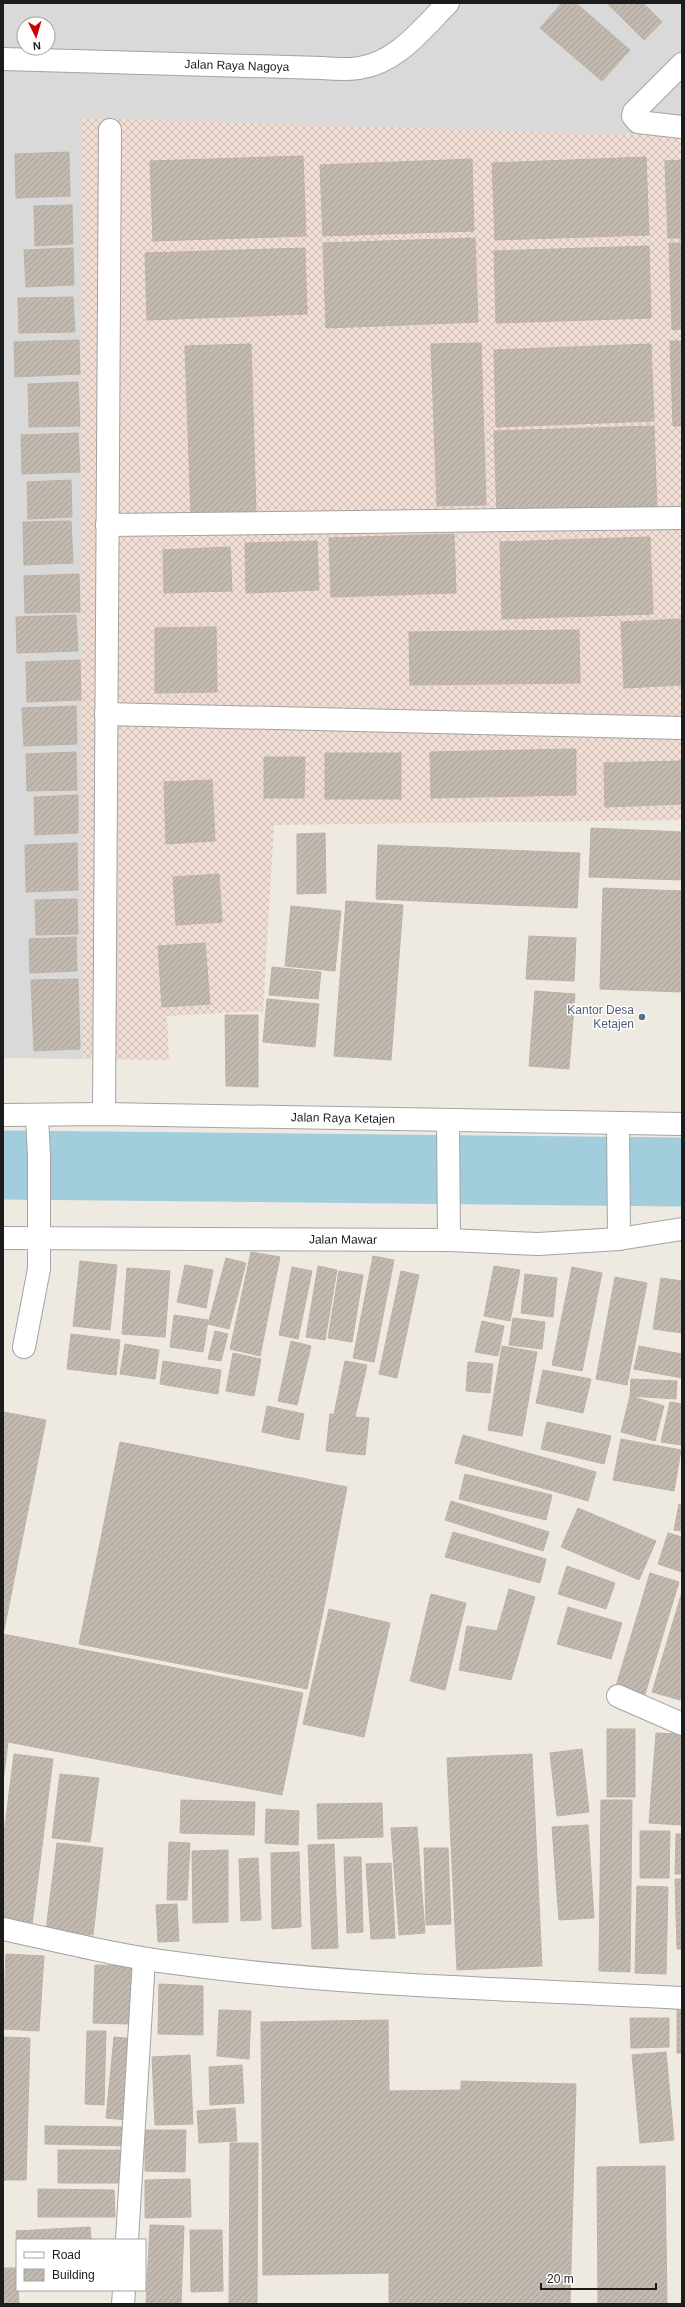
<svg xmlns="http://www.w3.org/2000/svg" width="685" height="2307" viewBox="0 0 685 2307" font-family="Helvetica,sans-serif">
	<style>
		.residential { fill: #dad9d9; fill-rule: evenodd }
		.military { fill: url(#military-cross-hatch) }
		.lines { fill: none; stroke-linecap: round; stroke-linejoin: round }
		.river { stroke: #a1cddc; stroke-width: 69 }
		.building { fill: url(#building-hatch); stroke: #bfb1a4 }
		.minor-casing { stroke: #a3a3a3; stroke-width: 24 }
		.minor { stroke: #fff; stroke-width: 22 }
		.service-dot { fill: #5c6f8a; stroke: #fff; stroke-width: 1.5 }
		.labels { text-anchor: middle; stroke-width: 3; stroke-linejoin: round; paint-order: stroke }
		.street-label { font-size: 12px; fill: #1c1c1c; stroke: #fff }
		.service-label { font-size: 12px; fill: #4e5e75; stroke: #fff; text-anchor: end }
	</style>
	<defs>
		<pattern id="military-cross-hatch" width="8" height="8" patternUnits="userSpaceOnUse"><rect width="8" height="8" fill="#f0ddd4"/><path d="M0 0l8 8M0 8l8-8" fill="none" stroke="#cdbdb5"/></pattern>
		<pattern id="building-hatch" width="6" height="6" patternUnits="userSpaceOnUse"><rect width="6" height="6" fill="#c2bab1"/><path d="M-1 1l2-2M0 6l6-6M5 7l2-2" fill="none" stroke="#a69f98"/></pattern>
	</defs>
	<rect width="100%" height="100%" fill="#eeeae2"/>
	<path class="residential" d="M3,3H682V136L81,118L83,1059L3,1058ZM24,24H48V48H24Z"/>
	<path class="military" d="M81,118L682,136V820L274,825L263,1011L167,1016L169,1060L83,1059Z"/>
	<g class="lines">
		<path class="river" d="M3,1165L682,1172"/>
	</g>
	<g class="building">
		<path d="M562,3H576L630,50L602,81L540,28Z"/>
		<path d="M607,3H643L662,22L644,40Z"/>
		<path d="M69,152L70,196L16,198L15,154Z"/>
		<path d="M303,156L306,236L153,241L150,161Z"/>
		<path d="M646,157L649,235L495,240L492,163Z"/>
		<path d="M472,159L474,231L323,236L320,165Z"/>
		<path d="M682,160V238H668L665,161Z"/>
		<path d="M72,205L73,244L35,246L34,206Z"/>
		<path d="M475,238L478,322L326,328L323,243Z"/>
		<path d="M669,243H682V329L672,330Z"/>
		<path d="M649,246L651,318L496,323L494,251Z"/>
		<path d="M73,248L74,285L26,287L24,250Z"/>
		<path d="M305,248L307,314L147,320L145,253Z"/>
		<path d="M73,297L75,332L19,333L18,298Z"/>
		<path d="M79,340L80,374L15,377L14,342Z"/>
		<path d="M670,341H682V426H673Z"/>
		<path d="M481,343L486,505L437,506L431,344Z"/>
		<path d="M251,344L256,512L191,515L185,346Z"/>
		<path d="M651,344L654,421L496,427L494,350Z"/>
		<path d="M78,382L80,426L29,427L28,384Z"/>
		<path d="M654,426L657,511L497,516L494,431Z"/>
		<path d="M78,433L80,472L22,474L21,435Z"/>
		<path d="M71,480L72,517L28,519L27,482Z"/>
		<path d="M71,521L73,563L24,565L23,522Z"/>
		<path d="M454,534L456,593L331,597L329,538Z"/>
		<path d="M650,537L653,614L502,619L500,542Z"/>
		<path d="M317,541L319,590L246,593L245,543Z"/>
		<path d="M230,547L232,591L164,593L163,550Z"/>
		<path d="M79,574L80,612L25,613L24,576Z"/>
		<path d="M76,615L78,651L17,653L16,617Z"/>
		<path d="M682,619V685L624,688L621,622Z"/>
		<path d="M216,627L217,692L155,693V628Z"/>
		<path d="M579,630L580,683L410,685L409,632Z"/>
		<path d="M80,660L81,700L27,702L26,662Z"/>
		<path d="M76,706L77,744L24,746L22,708Z"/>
		<path d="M576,749V795L431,798L430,752Z"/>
		<path d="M76,752L77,790L27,791L26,754Z"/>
		<rect x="325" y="753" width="76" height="46"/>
		<path d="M264,757H305L304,798H264Z"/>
		<path d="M682,761V804L605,807L604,763Z"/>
		<path d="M212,780L215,841L166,844L164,782Z"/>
		<path d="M78,795V833L35,835L34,797Z"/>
		<path d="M591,828L682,832V880L589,877Z"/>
		<path d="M325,833L326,893L297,894V834Z"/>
		<path d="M77,843L78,890L26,892L25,845Z"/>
		<path d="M378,845L580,853L577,908L376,899Z"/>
		<path d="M219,874L222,922L176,925L173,877Z"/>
		<path d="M603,888L682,891V992L600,989Z"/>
		<path d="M77,899L78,934L36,935L35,900Z"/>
		<path d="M346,901L403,905L391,1060L334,1056Z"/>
		<path d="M291,906L341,911L335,971L285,966Z"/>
		<path d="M529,936L576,938L574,981L526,979Z"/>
		<path d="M76,937L77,971L30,973L29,939Z"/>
		<path d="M205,943L210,1004L162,1007L158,946Z"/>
		<path d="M272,967L321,972L318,999L269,995Z"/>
		<path d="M78,979L80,1049L34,1051L31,980Z"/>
		<path d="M535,991L575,994L569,1069L529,1066Z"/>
		<path d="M267,999L319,1004L315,1047L263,1042Z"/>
		<path d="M225,1015H258V1087L226,1086Z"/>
		<path d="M251,1252L280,1257L260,1356L230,1349Z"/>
		<path d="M373,1256L394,1260L374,1362L353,1358Z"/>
		<path d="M226,1258L246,1263L229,1329L208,1324Z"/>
		<path d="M80,1261L117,1265L110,1330L73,1326Z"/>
		<path d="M185,1265L213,1270L206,1308L177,1302Z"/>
		<path d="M318,1266L337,1270L325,1340L306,1337Z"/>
		<path d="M494,1266L520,1270L510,1321L484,1316Z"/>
		<path d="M292,1267L312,1271L298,1339L279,1335Z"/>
		<path d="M572,1267L602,1273L582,1371L552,1365Z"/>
		<path d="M127,1268L170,1271L165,1337L122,1334Z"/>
		<path d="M339,1271L363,1275L352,1342L328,1338Z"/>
		<path d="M401,1271L419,1275L397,1378L379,1374Z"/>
		<path d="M525,1274L557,1278L553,1317L521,1313Z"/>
		<path d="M615,1277L647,1283L627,1385L596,1379Z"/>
		<path d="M661,1278L682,1281V1333L653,1329Z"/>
		<path d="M174,1315L208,1320L203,1352L170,1347Z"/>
		<path d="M513,1318L545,1322L542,1349L509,1345Z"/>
		<path d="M482,1321L504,1326L498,1356L475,1352Z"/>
		<path d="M215,1331L228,1334L221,1361L208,1359Z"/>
		<path d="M71,1334L120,1340L116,1375L67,1369Z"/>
		<path d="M291,1341L311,1346L297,1405L278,1401Z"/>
		<path d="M125,1344L159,1350L155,1379L120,1374Z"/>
		<path d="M502,1346L537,1352L522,1436L488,1430Z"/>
		<path d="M639,1346L682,1354V1378L634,1369Z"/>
		<path d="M233,1353L261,1359L254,1396L226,1391Z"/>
		<path d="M163,1361L221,1370L218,1394L160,1384Z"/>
		<path d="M345,1361L367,1365L355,1417L369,1418L365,1455L326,1451L330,1414H334Z"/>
		<path d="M468,1362L493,1364L490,1393L466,1391Z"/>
		<path d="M543,1370L591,1379L583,1413L536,1403Z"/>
		<path d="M631,1379L677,1381L676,1399L630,1396Z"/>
		<path d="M630,1396L664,1406L655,1441L621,1432Z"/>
		<path d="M670,1402L682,1404V1445L661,1442Z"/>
		<path d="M267,1406L304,1414L299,1440L262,1432Z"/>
		<path d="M3,1412L46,1420L4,1630H3Z"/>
		<path d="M547,1422L611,1436L604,1464L541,1449Z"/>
		<path d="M463,1435L596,1472L588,1501L455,1463Z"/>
		<path d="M621,1439L681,1450L674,1491L613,1480Z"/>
		<path d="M120,1442L347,1487L328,1587L100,1543Z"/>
		<path d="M465,1474L552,1495L546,1520L459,1499Z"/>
		<path d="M451,1501L549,1532L543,1551L445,1520Z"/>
		<path d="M679,1504L682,1505V1531L674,1530Z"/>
		<path d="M578,1508L656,1541L639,1580L561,1547Z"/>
		<path d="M453,1532L546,1559L540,1583L445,1557Z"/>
		<path d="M668,1533L682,1537V1572L658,1564Z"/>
		<path d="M100,1543L328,1587L307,1689L79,1644Z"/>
		<path d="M567,1566L615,1583L606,1609L558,1594Z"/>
		<path d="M650,1573L679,1582L645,1694L616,1686Z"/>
		<path d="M509,1589L535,1597L511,1680L459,1670L467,1626L497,1631Z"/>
		<path d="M682,1592V1692L680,1700L652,1692Z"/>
		<path d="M431,1594L466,1603L445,1690L410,1681Z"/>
		<path d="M568,1607L622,1623L611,1659L557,1644Z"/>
		<path d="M329,1609L390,1623L364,1737L303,1724Z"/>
		<path d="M3,1634L303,1693L282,1795L3,1741Z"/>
		<rect x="607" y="1729" width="28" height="68"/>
		<path d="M656,1733L682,1734V1825L649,1823Z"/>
		<path d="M3,1741L8,1742L3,1782Z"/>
		<path d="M582,1749L589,1812L557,1816L550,1753Z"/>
		<path d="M14,1754L53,1759L32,1925L3,1922V1841Z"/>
		<path d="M532,1754L542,1966L457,1970L447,1758Z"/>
		<path d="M60,1774L99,1778L90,1842L52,1838Z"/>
		<path d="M181,1800L255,1802L254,1835L180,1833Z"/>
		<path d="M601,1800H632L630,1972L599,1971Z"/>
		<path d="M382,1803L383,1837L318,1839L317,1804Z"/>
		<path d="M266,1809L299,1811L298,1845L265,1843Z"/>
		<path d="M588,1825L594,1918L559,1920L552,1827Z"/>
		<path d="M417,1827L425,1933L399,1935L391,1828Z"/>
		<path d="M640,1831H670L669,1878H640Z"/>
		<path d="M676,1834H682V1874H675Z"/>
		<path d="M169,1842L190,1843L187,1900H167Z"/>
		<path d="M57,1843L103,1848L93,1935L46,1930Z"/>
		<path d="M334,1844L338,1948L312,1949L308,1845Z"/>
		<path d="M424,1848H448L451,1924L426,1925Z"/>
		<path d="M228,1850V1922L193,1923L192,1851Z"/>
		<path d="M299,1852L301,1927L272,1929L271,1853Z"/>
		<path d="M344,1857H361L363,1932L347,1933Z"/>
		<path d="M258,1858L261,1920L241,1921L239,1859Z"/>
		<path d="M391,1863L395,1938L371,1939L366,1864Z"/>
		<path d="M675,1879H682V1949H677Z"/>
		<path d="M637,1886L668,1887L666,1974L635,1973Z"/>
		<path d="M177,1904L179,1941L158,1942L156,1905Z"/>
		<path d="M6,1954L44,1956L39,2031L3,2029Z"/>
		<path d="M95,1965L132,1966L130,2024L93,2023Z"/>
		<path d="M159,1984L203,1986V2035L158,2034Z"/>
		<rect x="677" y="2006" width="5" height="47"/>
		<path d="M219,2010L251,2011L249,2059L217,2056Z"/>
		<path d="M630,2018H669V2047L631,2048Z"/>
		<path d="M388,2020L389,2091L461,2090V2081L576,2084L570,2304H389V2273L263,2275L261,2022Z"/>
		<path d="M87,2031H106L104,2105L85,2104Z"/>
		<path d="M3,2037L30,2038L26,2180H3Z"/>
		<path d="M114,2037L136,2039L127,2120L106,2118Z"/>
		<path d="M666,2052L674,2140L640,2143L632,2055Z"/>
		<path d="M190,2055L193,2124L155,2125L152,2057Z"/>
		<path d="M242,2065L244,2103L210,2105L209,2067Z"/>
		<path d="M235,2108L237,2141L199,2143L197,2111Z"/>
		<path d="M45,2126L128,2127V2146L45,2144Z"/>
		<path d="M145,2130H186L185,2172L145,2171Z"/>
		<path d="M230,2143H258L257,2304H229Z"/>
		<rect x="58" y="2150" width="62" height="33"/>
		<path d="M665,2166L667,2304H598L597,2167Z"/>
		<path d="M190,2179L191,2217L145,2218V2180Z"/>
		<path d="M38,2189L114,2190L115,2217H38Z"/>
		<path d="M150,2225L184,2226L181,2304H146Z"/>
		<path d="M90,2227L91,2240H17V2249L16,2231Z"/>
		<path d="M190,2230H222L223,2291L191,2292Z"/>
		<path d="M3,2268H17L19,2304H3Z"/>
	</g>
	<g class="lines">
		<defs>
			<g id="minor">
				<path id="s1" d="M3,59L322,68C334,69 347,70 359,68C398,62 422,29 448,3"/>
				<path d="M682,64L634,112L633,116L638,122L682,127"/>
				<path d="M107,525L682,518"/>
				<path d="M106,714L682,728"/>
				<path d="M104,1114L110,130"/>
				<path id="s2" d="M3,1115L104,1114L682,1124"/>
				<path d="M448,1120L449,1240"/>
				<path d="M618,1123L619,1239"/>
				<path id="s3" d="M3,1238L449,1240L538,1244L619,1239L682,1229"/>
				<path d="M24,1347L39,1269V1156L37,1116"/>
				<path d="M618,1696L682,1724"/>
				<path d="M3,1929C60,1941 117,1956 175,1963C342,1986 513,1989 682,1998"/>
				<path d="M127,2240L144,1959"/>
				<path d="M123,2304L124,2290"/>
			</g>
		</defs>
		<use href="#minor" class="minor-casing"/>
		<use href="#minor" class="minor"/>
	</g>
	<circle class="service-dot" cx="642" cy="1017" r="4"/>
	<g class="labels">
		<g class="street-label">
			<text dy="4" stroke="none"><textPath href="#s1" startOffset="234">Jalan Raya Nagoya</textPath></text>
			<text dy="4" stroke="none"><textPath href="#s2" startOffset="340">Jalan Raya Ketajen</textPath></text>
			<text dy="4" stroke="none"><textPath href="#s3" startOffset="340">Jalan Mawar</textPath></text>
		</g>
		<g class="service-label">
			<text x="634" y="1014">Kantor Desa<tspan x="634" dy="14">Ketajen</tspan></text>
		</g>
	</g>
	<rect width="685" height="2307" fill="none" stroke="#1c1c1c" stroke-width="8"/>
	<rect x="16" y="2239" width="130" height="52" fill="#ffffff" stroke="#a4a4a4"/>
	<rect x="24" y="2252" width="20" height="6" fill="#ffffff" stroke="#a4a4a4"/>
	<text x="52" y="2259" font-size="12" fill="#1c1c1c">Road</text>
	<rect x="24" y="2269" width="20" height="12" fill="url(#building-hatch)" stroke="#a4a4a4"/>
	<text x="52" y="2279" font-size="12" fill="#1c1c1c">Building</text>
	<g transform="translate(36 36) rotate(175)"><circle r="19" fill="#ffffff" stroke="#a4a4a4"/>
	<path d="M0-3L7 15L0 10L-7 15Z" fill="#c80600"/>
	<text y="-6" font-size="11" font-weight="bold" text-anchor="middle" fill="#1c1c1c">N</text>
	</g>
	<path d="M541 2283v6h115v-6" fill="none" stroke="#1c1c1c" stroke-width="2"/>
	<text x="547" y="2283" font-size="12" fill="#1c1c1c" stroke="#ffffff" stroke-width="3" paint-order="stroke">20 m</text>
</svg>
